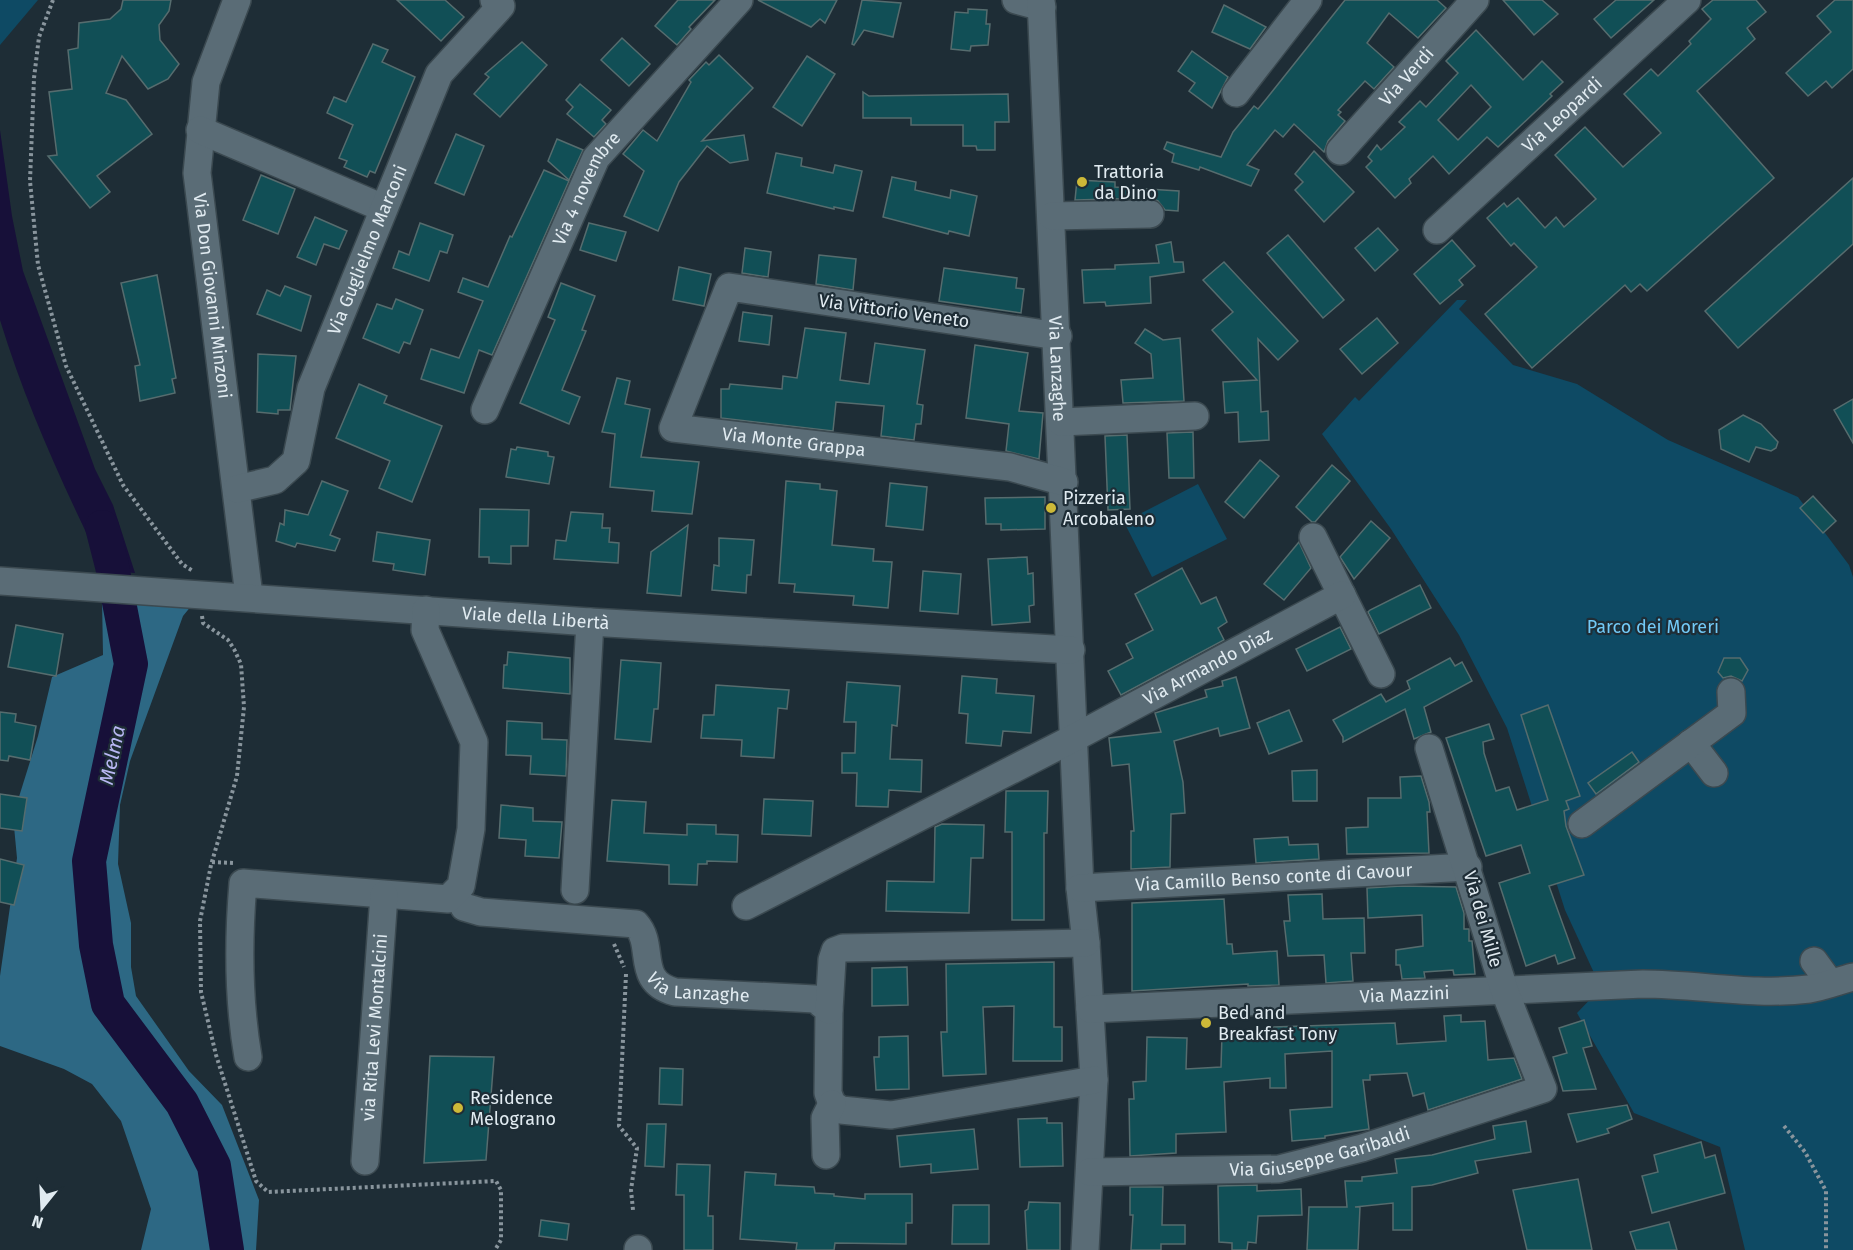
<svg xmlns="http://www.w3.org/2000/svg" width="1853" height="1250" viewBox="0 0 1853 1250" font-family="'Fira Sans',sans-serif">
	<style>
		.green { fill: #0e4a64 }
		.forest { fill: #2d6884 }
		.water { fill: #171039 }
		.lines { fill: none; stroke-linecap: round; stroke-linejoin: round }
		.river { stroke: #171039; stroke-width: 34 }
		.building { fill: #114f56; stroke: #566c6e; stroke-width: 1.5; fill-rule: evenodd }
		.minor-casing { stroke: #3b4950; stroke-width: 30 }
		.path { stroke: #89959d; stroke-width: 4; stroke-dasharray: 3 3; stroke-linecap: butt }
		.minor { stroke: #5a6c76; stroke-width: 27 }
		.poi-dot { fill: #cdb938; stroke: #1e2d36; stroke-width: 2 }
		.labels { text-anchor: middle; stroke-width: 4.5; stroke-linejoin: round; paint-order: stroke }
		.street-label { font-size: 18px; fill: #e1ebf1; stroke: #1e2d36 }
		.poi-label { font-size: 18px; fill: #e1ebf1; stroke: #1e2d36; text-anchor: start }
		.park-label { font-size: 18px; fill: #72caf7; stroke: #1e2d36 }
		.water-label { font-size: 20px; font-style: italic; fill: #b8b7f3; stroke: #1e2d36 }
	</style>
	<rect width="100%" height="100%" fill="#1e2d36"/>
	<g class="green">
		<path d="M0,0H38L0,45Z"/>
		<path d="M1457,300H1467L1459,309L1513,365L1577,384L1668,440L1798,497L1849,565L1853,577V1250H1745L1720,1147L1634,1113L1577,1013L1601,988L1565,910L1507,728L1459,635L1391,529L1322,434L1355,397L1359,401Z"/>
		<path d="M1198,484L1227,539L1152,577L1124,522Z"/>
	</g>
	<path class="forest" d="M102,599L192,605L183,616L130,761L120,805L118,864L131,923V967L136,996L189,1071L222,1105L259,1200L256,1250H141L151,1209L121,1121L92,1084L64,1069L0,1046V976L17,858L13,816L38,736L52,677L103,655Z"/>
	<path class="water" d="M0,130L12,216L23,271L95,469L113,505L135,573L98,570L94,549C58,474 24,399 0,320Z"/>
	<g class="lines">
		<path class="river" d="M102,527L112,566L131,664L89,861L96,945L108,1004L182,1103L214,1166L227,1250"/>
	</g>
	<g class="building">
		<path d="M123,0H171L169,11L159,25L160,40L179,64L168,79L148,89L122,56L106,93L126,100L152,134L97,176L110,192L90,208L48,156L57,155L49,92L72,89L68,50L78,48L79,23L110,19L121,9Z"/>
		<path d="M397,0H445L464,17L441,41Z"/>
		<path d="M678,0H715L689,27L691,29L677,45L655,26Z"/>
		<path d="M758,0H837L825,23L820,19L811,27Z"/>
		<path d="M862,0L901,3L893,37L864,30L854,45L852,44Z"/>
		<path d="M1345,0H1437L1446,8L1418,38L1389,13L1367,43L1394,67L1374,89L1365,81L1338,110L1341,112L1338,115L1345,121L1328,141L1324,152L1294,124L1283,137L1275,130L1247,165L1259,170L1251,186L1200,167L1199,170L1172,162L1174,154L1164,149L1167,142L1221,157L1233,132L1254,106L1258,109L1267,98Z"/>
		<path d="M1503,0H1542L1558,14L1534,35Z"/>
		<path d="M1616,0H1654L1611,38L1594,19Z"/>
		<path d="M1713,0H1756L1766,12L1747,28L1755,39L1697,91L1774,178L1647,291L1640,284L1631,292L1625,285L1532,368L1485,314L1537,267L1514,243L1511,246L1487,218L1504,203L1507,207L1518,198L1545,228L1556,217L1564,227L1596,199L1555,155L1585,127L1623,167L1661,133L1624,94L1651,69L1658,76L1691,44L1689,41L1711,19L1702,9Z"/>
		<path d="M1835,0H1853V69L1832,88L1826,81L1808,96L1786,73L1831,32L1817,16Z"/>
		<path d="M1224,5L1266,27L1250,49L1212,32Z"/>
		<path d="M968,9L987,10L986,24H990L988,45L971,46L970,51L951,49L955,12L968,13Z"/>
		<path d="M1476,30L1523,80L1542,61L1563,82L1550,94L1552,96L1498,147L1487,137L1449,174L1433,156L1409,179L1411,183L1395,198L1366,167L1372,161L1368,157L1377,145L1381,150L1405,127L1399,122L1420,101L1426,107L1458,73L1446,61ZM1471,85L1491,107L1458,140L1438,120Z"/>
		<path d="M622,38L650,64L629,86L601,60Z"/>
		<path d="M522,42L547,65L500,117L474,94L489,77L485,74Z"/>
		<path d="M373,44L388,50L382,62L415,77L375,173L370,171L367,177L344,167L347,161L339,158L353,125L327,113L334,97L346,102Z"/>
		<path d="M1192,51L1228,77L1212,108L1189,91L1195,83L1178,71Z"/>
		<path d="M719,55L753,88L702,141L744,135L748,160L730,163L707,146L679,182L658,231L624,216L644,171L623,154L643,130L657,141L691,82L689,80L706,62L709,65Z"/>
		<path d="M807,56L835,74L802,126L773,107Z"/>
		<path d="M580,84L611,110L602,120L606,124L594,137L567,114L573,107L566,100Z"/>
		<path d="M863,92L869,96L1008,94L1009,122H995V150H977L976,146H963V125H911V118H863Z"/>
		<path d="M456,134L484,146L464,195L435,183Z"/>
		<path d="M557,139L583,150L569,180L548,161Z"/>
		<path d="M1314,151L1354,192L1324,222L1295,190L1303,182L1295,174Z"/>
		<path d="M776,153L802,158L801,166L833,173L835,165L862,171L853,211L834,207V209L767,193Z"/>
		<path d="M544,170L569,181L492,355L479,350L464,393L421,379L431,349L459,358L483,301L458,292L463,278L488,287L510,236L512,237Z"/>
		<path d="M261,175L295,189L278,234L243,220Z"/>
		<path d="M892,177L916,182L915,190L950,198L951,190L977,196L969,236L949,231L948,234L883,217Z"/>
		<path d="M1853,178V244L1738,348L1705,311Z"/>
		<path d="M1077,180L1115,182V187L1179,191L1178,211L1165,210L1158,201L1150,198L1075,200Z"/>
		<path d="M315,217L347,231L339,249L324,244L316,265L297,257Z"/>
		<path d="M420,223L453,235L447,253L440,251L429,281L393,268L399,251L409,255Z"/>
		<path d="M589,223L626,232L616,261L580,250Z"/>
		<path d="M1378,228L1398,250L1375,271L1355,248Z"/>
		<path d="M1288,235L1344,300L1323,318L1267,253Z"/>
		<path d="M1452,240L1475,266L1459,280L1463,285L1440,304L1414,274Z"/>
		<path d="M1171,242L1174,262H1183L1184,272L1150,277L1151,303L1106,306L1105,302L1084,303L1082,270L1115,269V265L1159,263L1156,245Z"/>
		<path d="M745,248L771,252L768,277L742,273Z"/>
		<path d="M819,255L856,259L853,290L816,284Z"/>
		<path d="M1224,262L1298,341L1278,360L1258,339L1261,412L1268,411L1269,440L1239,442L1238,412L1225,413L1223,382L1257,380L1212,330L1233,312L1203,280Z"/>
		<path d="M679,267L711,274L704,306L673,300Z"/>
		<path d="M944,268L1017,278L1016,288L1024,289L1021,313L939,301Z"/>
		<path d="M157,275L176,378L172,379L175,393L140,401L135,366L140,365L121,283Z"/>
		<path d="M561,283L595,296L582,330L586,331L562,390L580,397L569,424L520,403L555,320L548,317Z"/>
		<path d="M285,286L311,296L301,331L257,314L267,290L280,296Z"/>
		<path d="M396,299L423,310L410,344L404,342L399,353L363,338L377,304L392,309Z"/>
		<path d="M743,312L772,316L769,345L739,341Z"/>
		<path d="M1377,318L1398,343L1362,374L1340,349Z"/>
		<path d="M805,328L846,333L840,380L869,384L875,343L925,350L917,404L923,405L921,424H916L914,440L881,436L884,406L836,402L833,431L721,418V389H729L730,384L782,389L783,376L797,378Z"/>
		<path d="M1145,329L1163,340L1180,338L1184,401L1123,403L1121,380L1153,378L1151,354L1135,343Z"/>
		<path d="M975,345L1028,353L1019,411L1043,413L1039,459L1006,451L1009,424L966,418Z"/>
		<path d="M258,354L296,356L290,410H278V414L257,412Z"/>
		<path d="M617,378L630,381L625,404L650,409L641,457L699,462L692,514L652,511L654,491L610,487L615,434L602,432Z"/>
		<path d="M359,384L387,396L384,403L442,426L412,502L379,488L390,461L336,438Z"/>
		<path d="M1853,399V443L1834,410Z"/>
		<path d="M1743,415L1761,424L1778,442L1776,448L1771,451L1756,447L1749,462L1721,449L1719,430Z"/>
		<path d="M1193,432L1194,478H1169L1167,433Z"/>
		<path d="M1127,435L1130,509L1108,510L1105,436Z"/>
		<path d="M517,447L548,452V456L554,457L549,484L506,477L511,449L516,450Z"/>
		<path d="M1260,460L1279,476L1244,518L1225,502Z"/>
		<path d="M1332,465L1350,481L1315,522H1312L1296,507Z"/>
		<path d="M322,481L348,491L330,535L340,539L335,551L297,543L295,547L276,541L280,523L284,525L285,510L308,515Z"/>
		<path d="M786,481L820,484V489L837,491L832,545L874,549L873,561L892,562L888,608L853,605L854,596L794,592L795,584L779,583Z"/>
		<path d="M890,483L927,487L923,530L886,526Z"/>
		<path d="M1813,496L1836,521L1823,533L1800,508Z"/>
		<path d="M1045,497V529L1001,530V524H986L985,498Z"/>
		<path d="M480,509L529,510L528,546H511V564L489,563V557H479Z"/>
		<path d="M571,512L603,514L602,528H610L609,542L619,543L618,563L554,559L556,540L566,541Z"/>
		<path d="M1371,521L1390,538L1354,579L1340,557Z"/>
		<path d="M688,525L681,596L647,593L651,552Z"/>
		<path d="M377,532L430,540L425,575L393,570L394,564L373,561Z"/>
		<path d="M719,538L754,540L751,575H747L746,593L712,590L714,565L719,566Z"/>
		<path d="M1299,542L1311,568L1284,600L1264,584Z"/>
		<path d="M1027,557L1028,574L1033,573L1034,605L1029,606L1030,622L992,625L988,559Z"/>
		<path d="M1182,568L1201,604L1216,597L1227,622L1218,628L1224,640L1121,695L1108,671L1133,658L1126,644L1153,630L1135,594Z"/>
		<path d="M923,571L961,574L958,614L920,611Z"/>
		<path d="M1420,585L1431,608L1379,634L1368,612L1370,610Z"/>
		<path d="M16,625L63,634L56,676L8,667Z"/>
		<path d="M1340,627L1351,649L1307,671L1296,649Z"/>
		<path d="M508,652L570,658V694L503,688L504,665H507Z"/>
		<path d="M1450,658L1455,666L1462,662L1472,681L1424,707L1431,732L1414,739L1405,709L1343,742V737L1333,720L1381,694L1386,702L1410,689L1407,681Z"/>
		<path d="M1724,658H1740L1748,670L1742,681L1731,676L1723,678L1718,672Z"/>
		<path d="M621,660L661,663L658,709H654L651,742L615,739Z"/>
		<path d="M962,676L997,679L996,693L1034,696L1031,733L1003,731L1001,746L966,743L968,714L959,713Z"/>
		<path d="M1236,677L1250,728L1220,736L1218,728L1174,741L1183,782L1185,813L1171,814L1170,867L1131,869V831H1134L1129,764L1112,766L1109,738L1161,732L1155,713L1207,697L1205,690L1223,686L1222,681Z"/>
		<path d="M847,682L900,686L897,726L892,725L890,759L922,760L921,792L889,790L888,807L856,806L857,773H842V753H855L856,722H844Z"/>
		<path d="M716,685L789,690L787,709L778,708L774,758L741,756L742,740L701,738L703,715H714Z"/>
		<path d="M1548,705L1580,796L1566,801L1569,809L1564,811L1566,826L1584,875L1549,886L1575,958L1558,964L1555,955L1526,966L1499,883L1530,873L1521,845L1486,856L1446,738L1489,724L1494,739L1483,742L1484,753L1496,791L1509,787L1517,810L1548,800L1521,715Z"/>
		<path d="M1289,710L1302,741L1269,754L1257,723Z"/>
		<path d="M0,712L16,714L15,722L36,726L30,760L9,756L8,761L0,760Z"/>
		<path d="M507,721L542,723V739L567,740L566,776L530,774L531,756L506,755Z"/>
		<path d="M1632,752L1639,762L1596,794L1588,783Z"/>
		<path d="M1317,770V801H1293L1292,771Z"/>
		<path d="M1421,776L1429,802L1430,812H1427L1429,853L1347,854L1346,828L1368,827V798H1401L1400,777Z"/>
		<path d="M1006,791H1048L1047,833H1044V920H1012V832H1005Z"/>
		<path d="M0,794L27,798L22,831L0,828Z"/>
		<path d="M764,799L813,801L811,836L762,834Z"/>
		<path d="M612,800L646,802L644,833L687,835V824L716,825V834L738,835L737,862L707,861V864H698L697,885L669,884V865L607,861Z"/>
		<path d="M501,805L533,808V821L562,822L559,858L525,856L526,840L499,838Z"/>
		<path d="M942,824L984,825L983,858H971L969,913L886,911L887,881L934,882L935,827Z"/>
		<path d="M1288,837L1289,845L1318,844L1319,859L1256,863L1254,839Z"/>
		<path d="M0,859L24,865L14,905L0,902Z"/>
		<path d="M1402,886L1456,887L1464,913V929H1469V941H1472L1475,974L1454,975L1453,970L1424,972L1425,978L1402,979L1400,965H1396V950L1423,946L1422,915L1368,918L1367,888Z"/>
		<path d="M1322,894L1323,919L1364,918L1365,953H1351L1353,981L1326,983L1324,955L1288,956L1284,921H1290L1288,895Z"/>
		<path d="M1224,899L1227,944H1232L1233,954L1277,951L1279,985L1248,986V984L1132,991V903Z"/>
		<path d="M1054,962V1027H1062V1061H1013L1014,1006L983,1007L986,1074L943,1076L941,1032H947L946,964Z"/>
		<path d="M907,967L908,1005L872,1006V968Z"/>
		<path d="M1461,1015V1022L1485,1021L1488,1060L1514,1058L1522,1079L1428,1110L1424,1093L1413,1096L1407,1073L1370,1075V1080H1363L1369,1129L1325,1136V1138L1292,1141L1290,1110L1332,1107V1051L1285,1054L1286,1088H1270V1078L1224,1082L1226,1132L1176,1134V1153L1130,1156L1129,1099H1134L1133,1082L1146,1081L1147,1037L1187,1038L1186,1069L1221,1067L1222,1035L1274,1037L1273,1027L1395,1023L1397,1044L1446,1041L1444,1016Z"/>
		<path d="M1584,1020L1592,1046L1583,1048L1596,1089L1563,1091L1553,1057L1567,1053L1559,1028Z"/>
		<path d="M908,1036L909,1089L876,1090L874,1057H879V1037Z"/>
		<path d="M430,1056L494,1057L486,1160L424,1163Z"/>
		<path d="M660,1068L683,1069L682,1105L659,1104Z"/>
		<path d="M1627,1105L1632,1119L1607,1129L1609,1133L1577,1142L1568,1114Z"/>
		<path d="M1047,1118V1123H1062L1063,1166L1020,1167L1018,1119Z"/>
		<path d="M1526,1121L1531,1152L1475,1161L1478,1173L1432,1185L1412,1187V1230H1393V1203L1355,1207H1360L1358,1250H1307L1309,1207H1347L1345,1181H1362V1177L1397,1173L1395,1159L1432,1155L1495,1139L1493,1126Z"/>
		<path d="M647,1124H666L664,1167L645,1166Z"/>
		<path d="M974,1129L978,1169L931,1173V1164L900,1167L897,1136Z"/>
		<path d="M1701,1142L1705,1158L1715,1155L1725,1193L1652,1213L1642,1176L1658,1172L1654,1155Z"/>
		<path d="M677,1164L710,1165L708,1216H713V1250H684V1195H676Z"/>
		<path d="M745,1172L776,1174L775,1185L814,1187L815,1193L834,1194V1196L865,1199V1194H912V1223H906V1244L835,1243L834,1250H796L797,1243L740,1239Z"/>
		<path d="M1578,1179L1592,1250H1527L1513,1190Z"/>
		<path d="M1257,1185V1191L1301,1189L1302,1215L1258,1216L1256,1243L1248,1242L1247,1250H1232V1243L1219,1242L1218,1186Z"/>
		<path d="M1130,1187H1163L1162,1225H1185V1244H1161V1250H1131L1133,1215H1130Z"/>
		<path d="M1029,1202L1060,1203V1250H1027L1025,1211L1028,1209Z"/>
		<path d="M953,1205H989V1244H952Z"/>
		<path d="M541,1220L569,1224L567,1240L539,1236Z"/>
		<path d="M1669,1222L1677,1250H1636L1630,1232Z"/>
	</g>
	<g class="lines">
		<defs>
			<g id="minor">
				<path id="s1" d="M237,0L206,82L197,173L249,596"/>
				<path d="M1016,0L1042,7"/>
				<path id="s2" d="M1041,0L1080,888L1086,943L1094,1080L1085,1250"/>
				<path d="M1236,93L1308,0"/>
				<path d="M200,130L383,208"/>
				<path id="s3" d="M1340,151L1475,0"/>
				<path d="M1052,216L1150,214"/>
				<path id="s4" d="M1437,230L1687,0"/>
				<path id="s5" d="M1058,336L729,287L673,428L1010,467L1064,482"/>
				<path id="s6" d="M485,410L596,158L739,0"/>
				<path d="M1061,422L1195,416"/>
				<path id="s7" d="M237,489L275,480L296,461L311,388L439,74L501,6L494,0"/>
				<path d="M1313,537L1381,674"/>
				<path id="s8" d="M0,581L590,622L1071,650"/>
				<path d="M1691,743L1714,773"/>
				<path d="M1582,824L1732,713L1731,692"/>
				<path id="s9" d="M1080,888L1468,867"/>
				<path d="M575,890L590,622"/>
				<path id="s10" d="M746,906L1074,738L1342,595"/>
				<path id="s11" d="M464,907L481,912L636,924C656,946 634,981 675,992L815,999L829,1010L828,1093L832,1104L841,1110L891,1115L1094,1080"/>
				<path d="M1814,961L1830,983"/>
				<path id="s12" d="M1090,1009L1643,984C1698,984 1754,996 1809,989C1823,987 1838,981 1853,977"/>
				<path d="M829,1010L832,960L835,951L843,948L1086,943"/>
				<path d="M248,1057C238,999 238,942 243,883L448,899L461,886L471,829L474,742L425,630L426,610"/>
				<path d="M826,1155L825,1118L832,1104"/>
				<path id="s13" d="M365,1161L384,895"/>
				<path id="s14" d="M1090,1172L1279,1169L1362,1148L1543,1089L1505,992L1429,748"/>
				<path d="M638,1249V1250"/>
			</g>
		</defs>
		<use href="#minor" class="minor-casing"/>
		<g class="path">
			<path d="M53,0L39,37L34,78L30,181L38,265L66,366L123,485L182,564L193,571"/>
			<path d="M202,616L203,623L228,640L234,649L241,664L244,707L237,776L211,865L200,921L201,992L216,1055L256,1181L268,1192L496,1181L501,1190V1240L495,1250"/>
			<path d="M212,862L233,863"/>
			<path d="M614,944L624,967"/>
			<path d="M626,974L619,1126L637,1148L631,1190L633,1210"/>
			<path d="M1784,1126L1805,1152L1826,1191V1250"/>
		</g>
		<use href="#minor" class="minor"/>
	</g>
	<g class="poi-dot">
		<circle cx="1082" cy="182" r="6"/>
		<circle cx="1051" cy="508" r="6"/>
		<circle cx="1206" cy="1023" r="6"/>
		<circle cx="458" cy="1108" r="6"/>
	</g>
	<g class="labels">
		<g class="street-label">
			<text dy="6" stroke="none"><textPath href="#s3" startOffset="100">Via Verdi</textPath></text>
			<text dy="6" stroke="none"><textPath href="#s4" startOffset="170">Via Leopardi</textPath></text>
			<text dy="6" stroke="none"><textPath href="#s6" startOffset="244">Via 4 novembre</textPath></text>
			<text dy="6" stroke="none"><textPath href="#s7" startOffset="291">Via Guglielmo Marconi</textPath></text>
			<text dy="6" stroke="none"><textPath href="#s1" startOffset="303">Via Don Giovanni Minzoni</textPath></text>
			<text transform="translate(894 311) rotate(8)" y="6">Via Vittorio Veneto</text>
			<text dy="6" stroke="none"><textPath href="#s2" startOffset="369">Via Lanzaghe</textPath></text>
			<text dy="6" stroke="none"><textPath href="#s5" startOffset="606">Via Monte Grappa</textPath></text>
			<text dy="6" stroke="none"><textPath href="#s8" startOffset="537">Viale della Libertà</textPath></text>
			<text dy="6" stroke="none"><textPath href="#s10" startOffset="520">Via Armando Diaz</textPath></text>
			<text dy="6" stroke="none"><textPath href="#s9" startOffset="194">Via Camillo Benso conte di Cavour</textPath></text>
			<text transform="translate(1483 919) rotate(74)" y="6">Via dei Mille</text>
			<text dy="6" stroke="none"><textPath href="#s11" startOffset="279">Via Lanzaghe</textPath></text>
			<text dy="6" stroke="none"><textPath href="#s12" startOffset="315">Via Mazzini</textPath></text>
			<text dy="6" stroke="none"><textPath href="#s13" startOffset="134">via Rita Levi Montalcini</textPath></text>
			<text dy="6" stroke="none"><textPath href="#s14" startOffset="232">Via Giuseppe Garibaldi</textPath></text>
		</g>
		<g class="poi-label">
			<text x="1094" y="178">Trattoria<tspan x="1094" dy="21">da Dino</tspan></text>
			<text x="1063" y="504">Pizzeria<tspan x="1063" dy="21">Arcobaleno</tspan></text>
			<text x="1218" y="1019">Bed and<tspan x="1218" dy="21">Breakfast Tony</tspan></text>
			<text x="470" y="1104">Residence<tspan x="470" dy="21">Melograno</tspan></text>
		</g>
		<g class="park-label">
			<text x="1653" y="633">Parco dei Moreri</text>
		</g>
		<g class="water-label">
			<text transform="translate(112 755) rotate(-78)" y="7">Melma</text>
		</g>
	</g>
	<g transform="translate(42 1208) rotate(198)" stroke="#1e2d36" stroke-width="4.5" paint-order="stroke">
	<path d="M0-4.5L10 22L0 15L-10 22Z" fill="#e1ebf1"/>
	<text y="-9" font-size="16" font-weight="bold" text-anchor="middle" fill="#e1ebf1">N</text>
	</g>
</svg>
